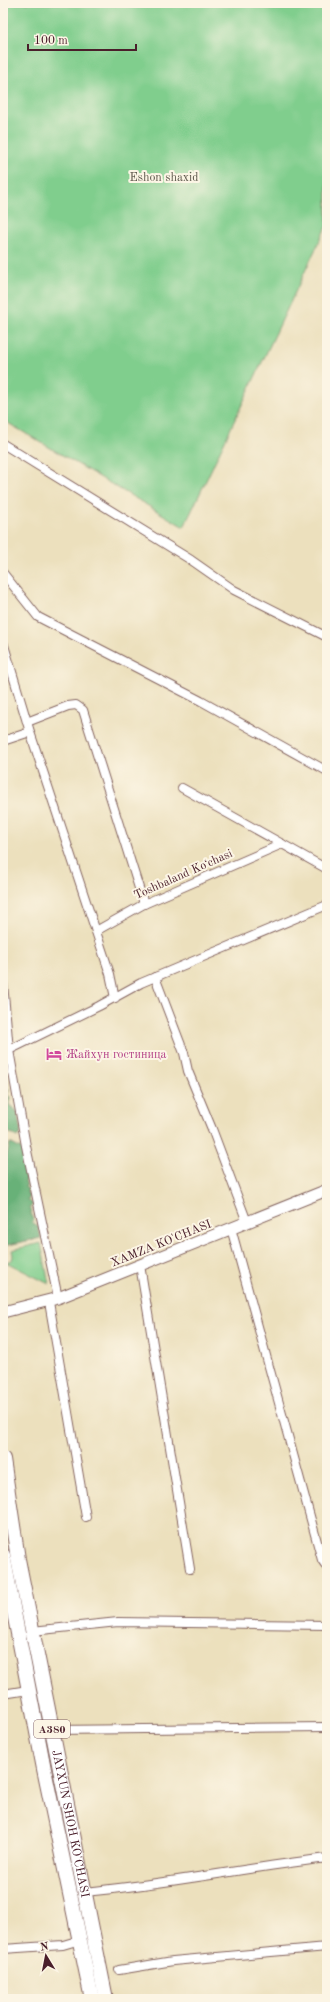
<svg xmlns="http://www.w3.org/2000/svg" width="330" height="2002" viewBox="0 0 330 2002" font-family="'Old Standard TT',serif">
	<style>
		.green { fill: #80ce8d; stroke: #65765c }
		.forest { fill: #68b178; stroke: #596852 }
		.lines { fill: none; stroke-linecap: round; stroke-linejoin: round }
		.street-casing { stroke: #83635e; stroke-width: 10 }
		.secondary-casing { stroke: #83635e; stroke-width: 13 }
		.highway-casing { stroke: #83635e; stroke-width: 16 }
		.street { stroke: #fff; stroke-width: 8 }
		.secondary { stroke: #fff; stroke-width: 11 }
		.highway { stroke: #fff; stroke-width: 14 }
		.labels { text-anchor: middle; stroke-width: 4; stroke-linejoin: round; paint-order: stroke }
		.shield { fill: #fcf5e5; stroke: #7f5f63; stroke-width: 1 }
		.shield-label { font-size: 11px; font-weight: bold; fill: #4a1f2b }
		.park-label { font-size: 12px; fill: #5a5448; stroke: #fcf5e5 }
		.street-label { font-size: 12px; fill: #4a1f2b; stroke: #fcf5e5 }
		.hotel-label { font-size: 12px; fill: #b23c85; stroke: #fcf5e5; text-anchor: start }
	</style>
	<rect width="100%" height="100%" fill="#fcf5e5"/>
	<filter id="ink" filterUnits="userSpaceOnUse"><feTurbulence type="fractalNoise" baseFrequency=".025" numOctaves="2"/><feDisplacementMap in="SourceGraphic" scale="8" xChannelSelector="R" yChannelSelector="G"/><feConvolveMatrix kernelMatrix="1 2 1 2 8 2 1 2 1" color-interpolation-filters="sRGB"/></filter>
	<filter id="wash" filterUnits="userSpaceOnUse"><feTurbulence type="fractalNoise" baseFrequency=".012" numOctaves="4" result="noise"/><feDisplacementMap in="SourceGraphic" scale="16" xChannelSelector="R" yChannelSelector="G"/><feGaussianBlur stdDeviation="0.9" result="paint"/><feColorMatrix in="noise" values="0 0 0 0 0 0 0 0 0 0 0 0 0 0 0 0 0 1.4 0 .05"/><feComposite in="paint" operator="in"/></filter>
	<g filter="url(#wash)">
		<rect width="100%" height="100%" fill="#ece0bd"/>
		<g class="green">
			<path d="M3,3H327V225L184,527L3,420Z"/>
			<path d="M41,1243L49,1284L6,1262L12,1260L13,1256L12,1250Z"/>
		</g>
		<g class="forest">
			<path d="M3,1073L7,1078L5,1081L8,1084L6,1086L9,1089L7,1095L10,1097L9,1105L17,1111L21,1133L17,1137L3,1129Z"/>
			<path d="M10,1143L23,1150L28,1173L24,1177L27,1179L25,1182L27,1184L25,1187L28,1189L27,1192L30,1197L28,1200L33,1204L30,1208L32,1211L31,1213L34,1219L32,1222L38,1226L41,1238L3,1246V1168Z"/>
		</g>
	</g>
	<g filter="url(#ink)">
		<g class="lines">
			<defs>
				<g id="street">
					<path d="M3,444L191,560L234,590L327,637"/>
					<path d="M3,573L38,617L201,701L327,771"/>
					<path d="M3,642L30,732L110,974L115,998"/>
					<path d="M27,722L68,706L76,705L83,710L144,904"/>
					<path d="M3,741L30,732"/>
					<path d="M182,788L327,869"/>
					<path d="M96,931L144,904L282,844"/>
					<path d="M155,977L184,1053L188,1071L212,1129L247,1222"/>
					<path d="M3,983L9,1050L26,1146L58,1298"/>
					<path d="M3,1053L99,1006L141,983L327,905"/>
					<path d="M231,1228L322,1560L327,1567"/>
					<path d="M140,1265L190,1569"/>
					<path d="M49,1302L86,1517"/>
					<path d="M32,1631L118,1622L327,1625"/>
					<path d="M3,1694L28,1690"/>
					<path d="M37,1733L52,1730L327,1727"/>
					<path d="M84,1892C166,1884 246,1868 327,1858"/>
					<path d="M3,1949L63,1945L80,1940"/>
					<path d="M119,1970L173,1961L327,1947"/>
				</g>
				<path id="secondary" d="M3,1312L58,1298L327,1190"/>
				<g id="highway">
					<path id="s1" d="M3,1459L18,1559L106,1999"/>
					<path d="M3,1555L44,1769L92,1999"/>
				</g>
			</defs>
			<use href="#street" class="street-casing"/>
			<use href="#secondary" class="secondary-casing"/>
			<use href="#highway" class="highway-casing"/>
			<use href="#street" class="street"/>
			<use href="#secondary" class="secondary"/>
			<use href="#highway" class="highway"/>
		</g>
	</g>
	<defs>
		<symbol id="hotel-bare" viewBox="-9 -9 18 18"><path d="M-6-4.5h1.5V1H6V5H4.5V3h-9V5H-6ZM-4 0a1.8 1.8 0 1 1 3.6 0ZM.5 0V-2.5h3Q6-2.5 6 0Z" fill="#d1479c" stroke="#fcf5e5" stroke-width="2.5" paint-order="stroke"/></symbol>
	</defs>
	<g fill-rule="evenodd">
		<use href="#hotel-bare" x="43" y="1043" width="22" height="22"/>
	</g>
	<g class="labels">
		<rect class="shield" x="34" y="1720" width="36" height="18" rx="3"/>
		<g class="shield-label">
			<text x="52" y="1733">A380</text>
		</g>
		<g class="park-label">
			<text x="164" y="181">Eshon shaxid</text>
		</g>
		<g class="street-label">
			<text transform="translate(183 874) rotate(-24)" y="4">Toshbaland Koʻchasi</text>
			<text transform="translate(161 1243) rotate(-22)" y="4">XAMZA KO'CHASI</text>
			<text dy="4" stroke="none"><textPath href="#s1" startOffset="371">JAYXUN SHOH KO'CHASI</textPath></text>
		</g>
		<g class="hotel-label">
			<text x="66" y="1058">Жайхун гостиница</text>
		</g>
	</g>
	<rect width="330" height="2002" fill="none" stroke="#fcf5e5" stroke-width="16"/>
	<g transform="translate(46 1956) rotate(350)" stroke="#fcf5e5" stroke-width="3" paint-order="stroke">
	<path d="M0-3L7 15L0 10L-7 15Z" fill="#4a1f2b"/>
	<text y="-6" font-size="11" font-weight="bold" text-anchor="middle" fill="#4a1f2b">N</text>
	</g>
	<path d="M28 44v6h108v-6" fill="none" stroke="#4a1f2b" stroke-width="2"/>
	<text x="34" y="44" font-size="12" fill="#4a1f2b" stroke="#fcf5e5" stroke-width="3" paint-order="stroke">100 m</text>
</svg>
